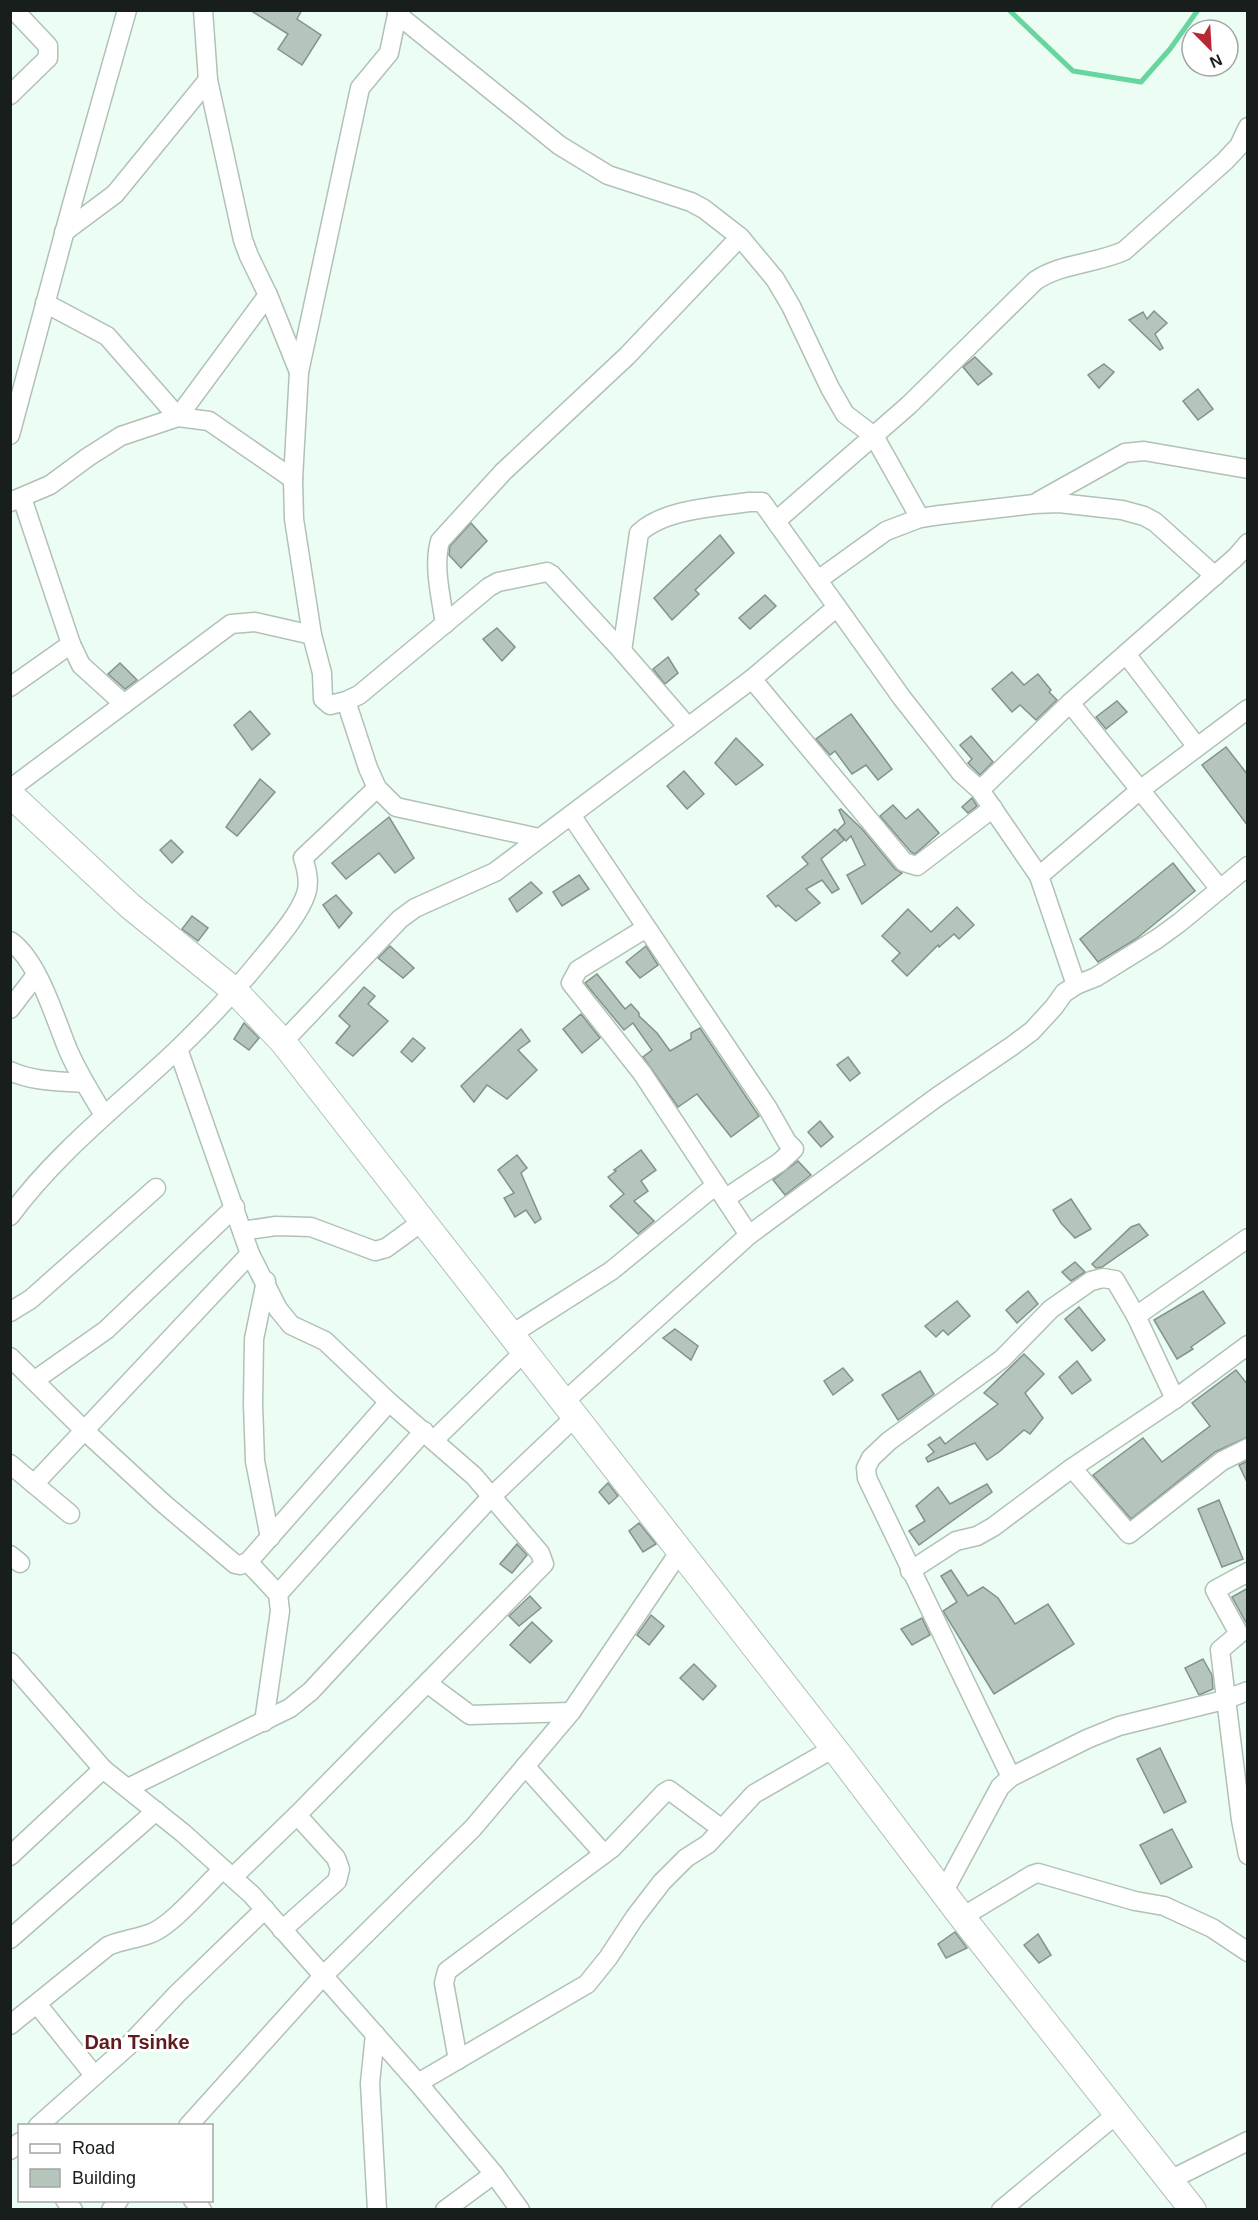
<svg xmlns="http://www.w3.org/2000/svg" width="1258" height="2220" viewBox="0 0 1258 2220" font-family="Helvetica,sans-serif">
	<style>
		.lines { fill: none; stroke-linecap: round; stroke-linejoin: round }
		.stream { stroke: #67d59f; stroke-width: 5 }
		.building { fill: #b5c5bc; stroke: #84938a; stroke-width: 1.5 }
		.street-casing { stroke: #b1c1b8; stroke-width: 21 }
		.secondary-casing { stroke: #b1c1b8; stroke-width: 28 }
		.street { stroke: #fff; stroke-width: 18 }
		.secondary { stroke: #fff; stroke-width: 26 }
		.labels { text-anchor: middle; stroke-width: 6; stroke-linejoin: round; paint-order: stroke }
		.quarter-label { font-size: 20px; font-weight: bold; fill: #601b1d; stroke: #fff }
	</style>
	<rect width="100%" height="100%" fill="#ecfdf3"/>
	<g class="lines">
		<path class="stream" d="M1009,10L1073,71L1141,82L1170,49L1198,10"/>
	</g>
	<g class="building">
		<path d="M250,10H302L297,19L321,35L302,65L278,49L288,34Z"/>
		<path d="M1154,311L1167,323L1155,334L1163,348L1160,350L1129,320L1143,312L1147,319Z"/>
		<path d="M975,357L992,374L978,385L963,367Z"/>
		<path d="M1104,364L1114,372L1099,388L1088,375Z"/>
		<path d="M1198,389L1213,409L1198,420L1183,401Z"/>
		<path d="M471,523L487,541L461,568L449,555L450,546Z"/>
		<path d="M720,535L734,553L695,590L699,594L672,620L654,598Z"/>
		<path d="M765,595L776,606L750,629L739,618Z"/>
		<path d="M497,628L515,647L502,661L483,639Z"/>
		<path d="M668,657L678,673L665,684L653,669Z"/>
		<path d="M120,663L137,680L125,689L108,674Z"/>
		<path d="M1012,672L1024,685L1038,674L1051,690L1049,692L1057,700L1036,720L1020,705L1012,712L992,689Z"/>
		<path d="M1117,701L1127,712L1106,729L1096,717Z"/>
		<path d="M250,711L270,734L252,750L234,725Z"/>
		<path d="M851,714L892,769L878,780L866,765L852,774L835,751L830,755L816,739Z"/>
		<path d="M971,736L993,762L980,775L968,763L972,759L960,745Z"/>
		<path d="M736,738L763,765L736,785L715,763Z"/>
		<path d="M1226,747L1248,775V826L1202,765Z"/>
		<path d="M684,771L704,794L687,809L667,786Z"/>
		<path d="M260,779L275,792L237,836L226,827Z"/>
		<path d="M972,798L977,806L968,813L962,807Z"/>
		<path d="M893,805L906,819L918,809L939,833L915,854L911,852L880,816Z"/>
		<path d="M841,809L862,829L895,869L902,873L862,904L847,875L865,865L851,836L846,841L837,831L845,823L839,810Z"/>
		<path d="M389,817L414,858L395,873L379,853L346,879L332,863Z"/>
		<path d="M835,829L844,840L821,859L839,889L832,893L822,880L806,889L820,903L796,921L778,905L776,907L767,896L808,864L802,857Z"/>
		<path d="M171,840L183,852L172,863L160,850Z"/>
		<path d="M1173,863L1195,891L1136,939L1098,962L1080,939Z"/>
		<path d="M579,875L589,889L562,906L553,892Z"/>
		<path d="M531,882L542,893L517,912L509,899Z"/>
		<path d="M336,895L352,913L339,928L323,905Z"/>
		<path d="M957,907L974,925L959,939L954,934L939,947L938,945L907,976L892,961L900,953L882,936L908,909L931,932Z"/>
		<path d="M192,916L208,928L198,941L182,929Z"/>
		<path d="M390,946L414,968L403,978L378,958Z"/>
		<path d="M646,946L658,965L640,978L626,962Z"/>
		<path d="M597,974L625,1009L631,1004L639,1013V1016L657,1033L670,1051L691,1039V1033L700,1028L759,1116L731,1137L697,1094L678,1107L643,1057L652,1050L633,1023L624,1030L585,983Z"/>
		<path d="M364,987L375,996L368,1004L388,1021L353,1056L336,1043L350,1026L339,1016Z"/>
		<path d="M581,1014L600,1038L582,1053L563,1029Z"/>
		<path d="M244,1023L259,1038L249,1050L234,1039Z"/>
		<path d="M521,1029L530,1041L518,1050L537,1070L507,1099L487,1085L474,1102L461,1086Z"/>
		<path d="M413,1038L425,1048L412,1062L401,1052Z"/>
		<path d="M848,1057L860,1073L850,1081L837,1065Z"/>
		<path d="M820,1121L833,1137L821,1147L808,1132Z"/>
		<path d="M641,1150L656,1170L641,1181L648,1191L634,1201L654,1221L638,1234L610,1206L624,1194L608,1177L616,1171L614,1170Z"/>
		<path d="M517,1155L527,1168L521,1173L541,1219L535,1223L526,1210L515,1217L504,1198L514,1193L498,1170Z"/>
		<path d="M798,1161L811,1175L785,1195L773,1180Z"/>
		<path d="M1071,1199L1091,1229L1075,1238L1061,1223L1053,1210Z"/>
		<path d="M1139,1224L1148,1235L1102,1267L1096,1268L1092,1264L1131,1227Z"/>
		<path d="M1075,1262L1085,1272L1071,1281L1062,1272Z"/>
		<path d="M1028,1291L1038,1304L1017,1323L1006,1310Z"/>
		<path d="M1203,1291L1225,1323L1191,1347L1193,1349L1177,1359L1154,1320Z"/>
		<path d="M957,1301L970,1316L948,1335L943,1330L936,1337L925,1326Z"/>
		<path d="M1079,1307L1105,1340L1092,1351L1065,1319Z"/>
		<path d="M675,1329L698,1346L691,1360L663,1338Z"/>
		<path d="M1024,1354L1044,1374L1025,1393L1043,1418L1030,1434L1024,1430L999,1452L987,1460L975,1443L928,1462L926,1458L934,1452L928,1445L940,1437L945,1444L998,1404L984,1393Z"/>
		<path d="M1077,1361L1091,1380L1072,1394L1059,1377Z"/>
		<path d="M843,1368L853,1380L833,1395L824,1381Z"/>
		<path d="M1236,1370L1248,1385V1437L1215,1452L1131,1519L1093,1475L1143,1438L1162,1462L1210,1426L1192,1403Z"/>
		<path d="M920,1371L934,1394L898,1420L882,1395Z"/>
		<path d="M1248,1461V1484L1239,1465Z"/>
		<path d="M608,1483L618,1496L609,1504L599,1492Z"/>
		<path d="M987,1484L992,1492L919,1545L909,1531L925,1521L916,1506L938,1487L950,1504Z"/>
		<path d="M1219,1500L1243,1559L1222,1567L1198,1509Z"/>
		<path d="M639,1523L656,1544L643,1552L629,1531Z"/>
		<path d="M517,1544L527,1555L512,1573L500,1564Z"/>
		<path d="M951,1570L968,1596L983,1587L998,1598L1015,1624L1048,1604L1074,1644L994,1694L943,1611L957,1602L941,1576Z"/>
		<path d="M1248,1588V1626L1232,1597Z"/>
		<path d="M530,1596L541,1608L519,1626L509,1616Z"/>
		<path d="M651,1615L664,1626L649,1645L637,1635Z"/>
		<path d="M922,1618L930,1635L912,1645L901,1629Z"/>
		<path d="M532,1622L552,1641L530,1663L510,1645Z"/>
		<path d="M1203,1659L1212,1675L1213,1689L1199,1695L1185,1668Z"/>
		<path d="M694,1664L716,1686L703,1700L680,1678Z"/>
		<path d="M1160,1748L1186,1802L1164,1813L1137,1759Z"/>
		<path d="M1172,1829L1192,1867L1161,1884L1140,1845Z"/>
		<path d="M955,1932L967,1948L946,1958L938,1944Z"/>
		<path d="M1038,1934L1051,1955L1039,1963L1024,1945Z"/>
	</g>
	<g class="lines">
		<defs>
			<g id="street">
				<path d="M203,10L208,80L243,240L249,256L268,295L299,372"/>
				<path d="M398,10L389,53L360,88L299,372L293,479L294,519L312,635L322,673L323,699L330,705L346,701L359,695L489,587L498,582L547,572L552,575L622,651L688,727"/>
				<path d="M397,14L559,145L608,175L691,202L704,209L740,237L775,279L791,306L830,388L845,414L874,436L920,518"/>
				<path d="M10,95L48,58V46L14,10"/>
				<path d="M64,232L115,194L208,80"/>
				<path d="M45,303L107,336L178,417L268,295"/>
				<path d="M10,435L71,208L127,10"/>
				<path d="M22,498L71,644L81,665L124,704"/>
				<path d="M1039,501L1125,453L1144,451L1248,469"/>
				<path d="M10,502L50,485L88,457L121,436L178,417L209,421L293,479"/>
				<path d="M776,521L909,405L1035,281C1061,263 1095,264 1124,251L1225,161L1239,146L1248,127"/>
				<path d="M818,580L886,531L920,518L940,515L1034,504L1059,503L1122,510L1144,516L1155,522L1215,576"/>
				<path d="M445,624C441,597 433,567 440,541L503,472L627,356L740,237"/>
				<path d="M622,651L639,533C664,509 716,507 749,502H762L902,698L961,773L980,790L1039,876L1076,985"/>
				<path d="M1126,654L1197,747"/>
				<path d="M752,679L904,862L917,866L993,808"/>
				<path d="M10,687L71,644"/>
				<path d="M346,701L368,768L377,788L396,807L539,838"/>
				<path d="M1070,703L1220,889"/>
				<path d="M10,789L231,624L255,622L312,635"/>
				<path d="M980,790L1070,703L1236,557L1248,543"/>
				<path d="M571,815L767,1107L787,1142L794,1149L780,1162L726,1198"/>
				<path d="M1039,876L1140,790L1248,709"/>
				<path d="M646,928L578,970L571,983L642,1073L749,1235"/>
				<path d="M10,941C39,961 55,1019 68,1050C78,1073 91,1094 104,1115"/>
				<path d="M10,1009L36,975"/>
				<path d="M283,1042L400,919L415,908L495,872L752,679L837,607"/>
				<path d="M178,1049L250,1254L278,1309L291,1325L325,1341L389,1402L474,1476L540,1553L544,1564L297,1815L233,1877"/>
				<path d="M10,1071C34,1082 59,1081 84,1083"/>
				<path d="M10,1216C57,1152 121,1103 178,1049C208,1020 236,990 262,958C276,941 299,915 306,894C310,882 307,870 303,858L377,788"/>
				<path d="M242,1231L276,1226L311,1227L375,1251L386,1248L423,1221"/>
				<path d="M266,1281L254,1339L253,1404L255,1461L270,1538"/>
				<path d="M10,1312L31,1299L156,1188"/>
				<path d="M1136,1316L1248,1238"/>
				<path d="M512,1334L611,1271L716,1185"/>
				<path d="M10,1357L85,1431L163,1503L235,1564L240,1565L248,1562L389,1402"/>
				<path d="M35,1380L106,1330L235,1207"/>
				<path d="M565,1401L749,1235L937,1097L1012,1046L1032,1031L1054,1007L1064,993L1076,985L1096,977L1157,939L1179,923L1248,866"/>
				<path d="M434,1440L525,1351"/>
				<path d="M10,1464L70,1514"/>
				<path d="M1072,1468L1129,1534L1222,1461L1248,1448"/>
				<path d="M34,1484L250,1254"/>
				<path d="M10,1555L20,1563"/>
				<path d="M248,1562L278,1594L280,1611L264,1722"/>
				<path d="M910,1571L956,1541L977,1536L993,1527L1072,1468L1175,1399L1248,1345"/>
				<path d="M1248,1572L1215,1590L1239,1634L1220,1650L1241,1820L1248,1855"/>
				<path d="M278,1594L424,1431"/>
				<path d="M10,1662L103,1769L183,1833L252,1895L418,2083L494,2174L520,2210"/>
				<path d="M427,1683L470,1715L571,1712"/>
				<path d="M525,1766L604,1854"/>
				<path d="M1011,1777L867,1478L866,1468L871,1458L889,1441L1002,1359L1051,1309L1091,1281L1103,1278L1115,1280L1136,1316L1175,1399"/>
				<path d="M128,1788L290,1708L311,1691L491,1497L576,1416"/>
				<path d="M10,1856L103,1769"/>
				<path d="M944,1891L1000,1787L1011,1777L1087,1739L1119,1726L1224,1700L1248,1691"/>
				<path d="M962,1917L1032,1875L1038,1873L1135,1901L1164,1906L1212,1928L1248,1952"/>
				<path d="M282,1930L337,1881L340,1869L336,1858L297,1815"/>
				<path d="M10,1939L156,1811"/>
				<path d="M37,2004L94,2075"/>
				<path d="M10,2025L108,1946C122,1940 135,1939 149,1934C171,1927 205,1886 223,1869"/>
				<path d="M375,2034L370,2083L377,2210"/>
				<path d="M458,2060L444,1983L447,1971L612,1848L664,1793L669,1790L722,1829"/>
				<path d="M418,2083L587,1984L608,1958L635,1917L662,1882L686,1858L708,1844L754,1794L834,1748"/>
				<path d="M38,2126L127,2047L177,1994L265,1909"/>
				<path d="M188,2126L323,1976L473,1828L571,1712L680,1551"/>
				<path d="M10,2150L20,2142"/>
				<path d="M1170,2180L1248,2141"/>
				<path d="M65,2200L73,2210"/>
				<path d="M193,2200L202,2210"/>
				<path d="M111,2210L119,2200"/>
				<path d="M445,2210L494,2174"/>
				<path d="M1001,2210L1118,2113"/>
			</g>
			<path id="secondary" d="M10,794L130,906L235,991L283,1042L840,1756L962,1917L1193,2210"/>
		</defs>
		<use href="#street" class="street-casing"/>
		<use href="#secondary" class="secondary-casing"/>
		<use href="#street" class="street"/>
		<use href="#secondary" class="secondary"/>
	</g>
	<g class="labels">
		<g class="quarter-label">
			<text x="137" y="2049">Dan Tsinke</text>
		</g>
	</g>
	<rect width="1258" height="2220" fill="none" stroke="#181e1b" stroke-width="24"/>
	<rect x="18" y="2124" width="195" height="78" fill="#ffffff" stroke="#a3a5a4" stroke-width="1.5"/>
	<rect x="30" y="2144" width="30" height="9" fill="#ffffff" stroke="#a3a5a4" stroke-width="1.5"/>
	<text x="72" y="2154" font-size="18" fill="#181e1b">Road</text>
	<rect x="30" y="2169" width="30" height="18" fill="#b5c5bc" stroke="#a3a5a4" stroke-width="1.5"/>
	<text x="72" y="2184" font-size="18" fill="#181e1b">Building</text>
	<g transform="translate(1210 48) rotate(156)"><circle r="28" fill="#ffffff" stroke="#a3a5a4" stroke-width="1.5"/>
	<path d="M0-4.5L10 22L0 15L-10 22Z" fill="#b92832"/>
	<text y="-9" font-size="16" font-weight="bold" text-anchor="middle" fill="#181e1b">N</text>
	</g>
</svg>
